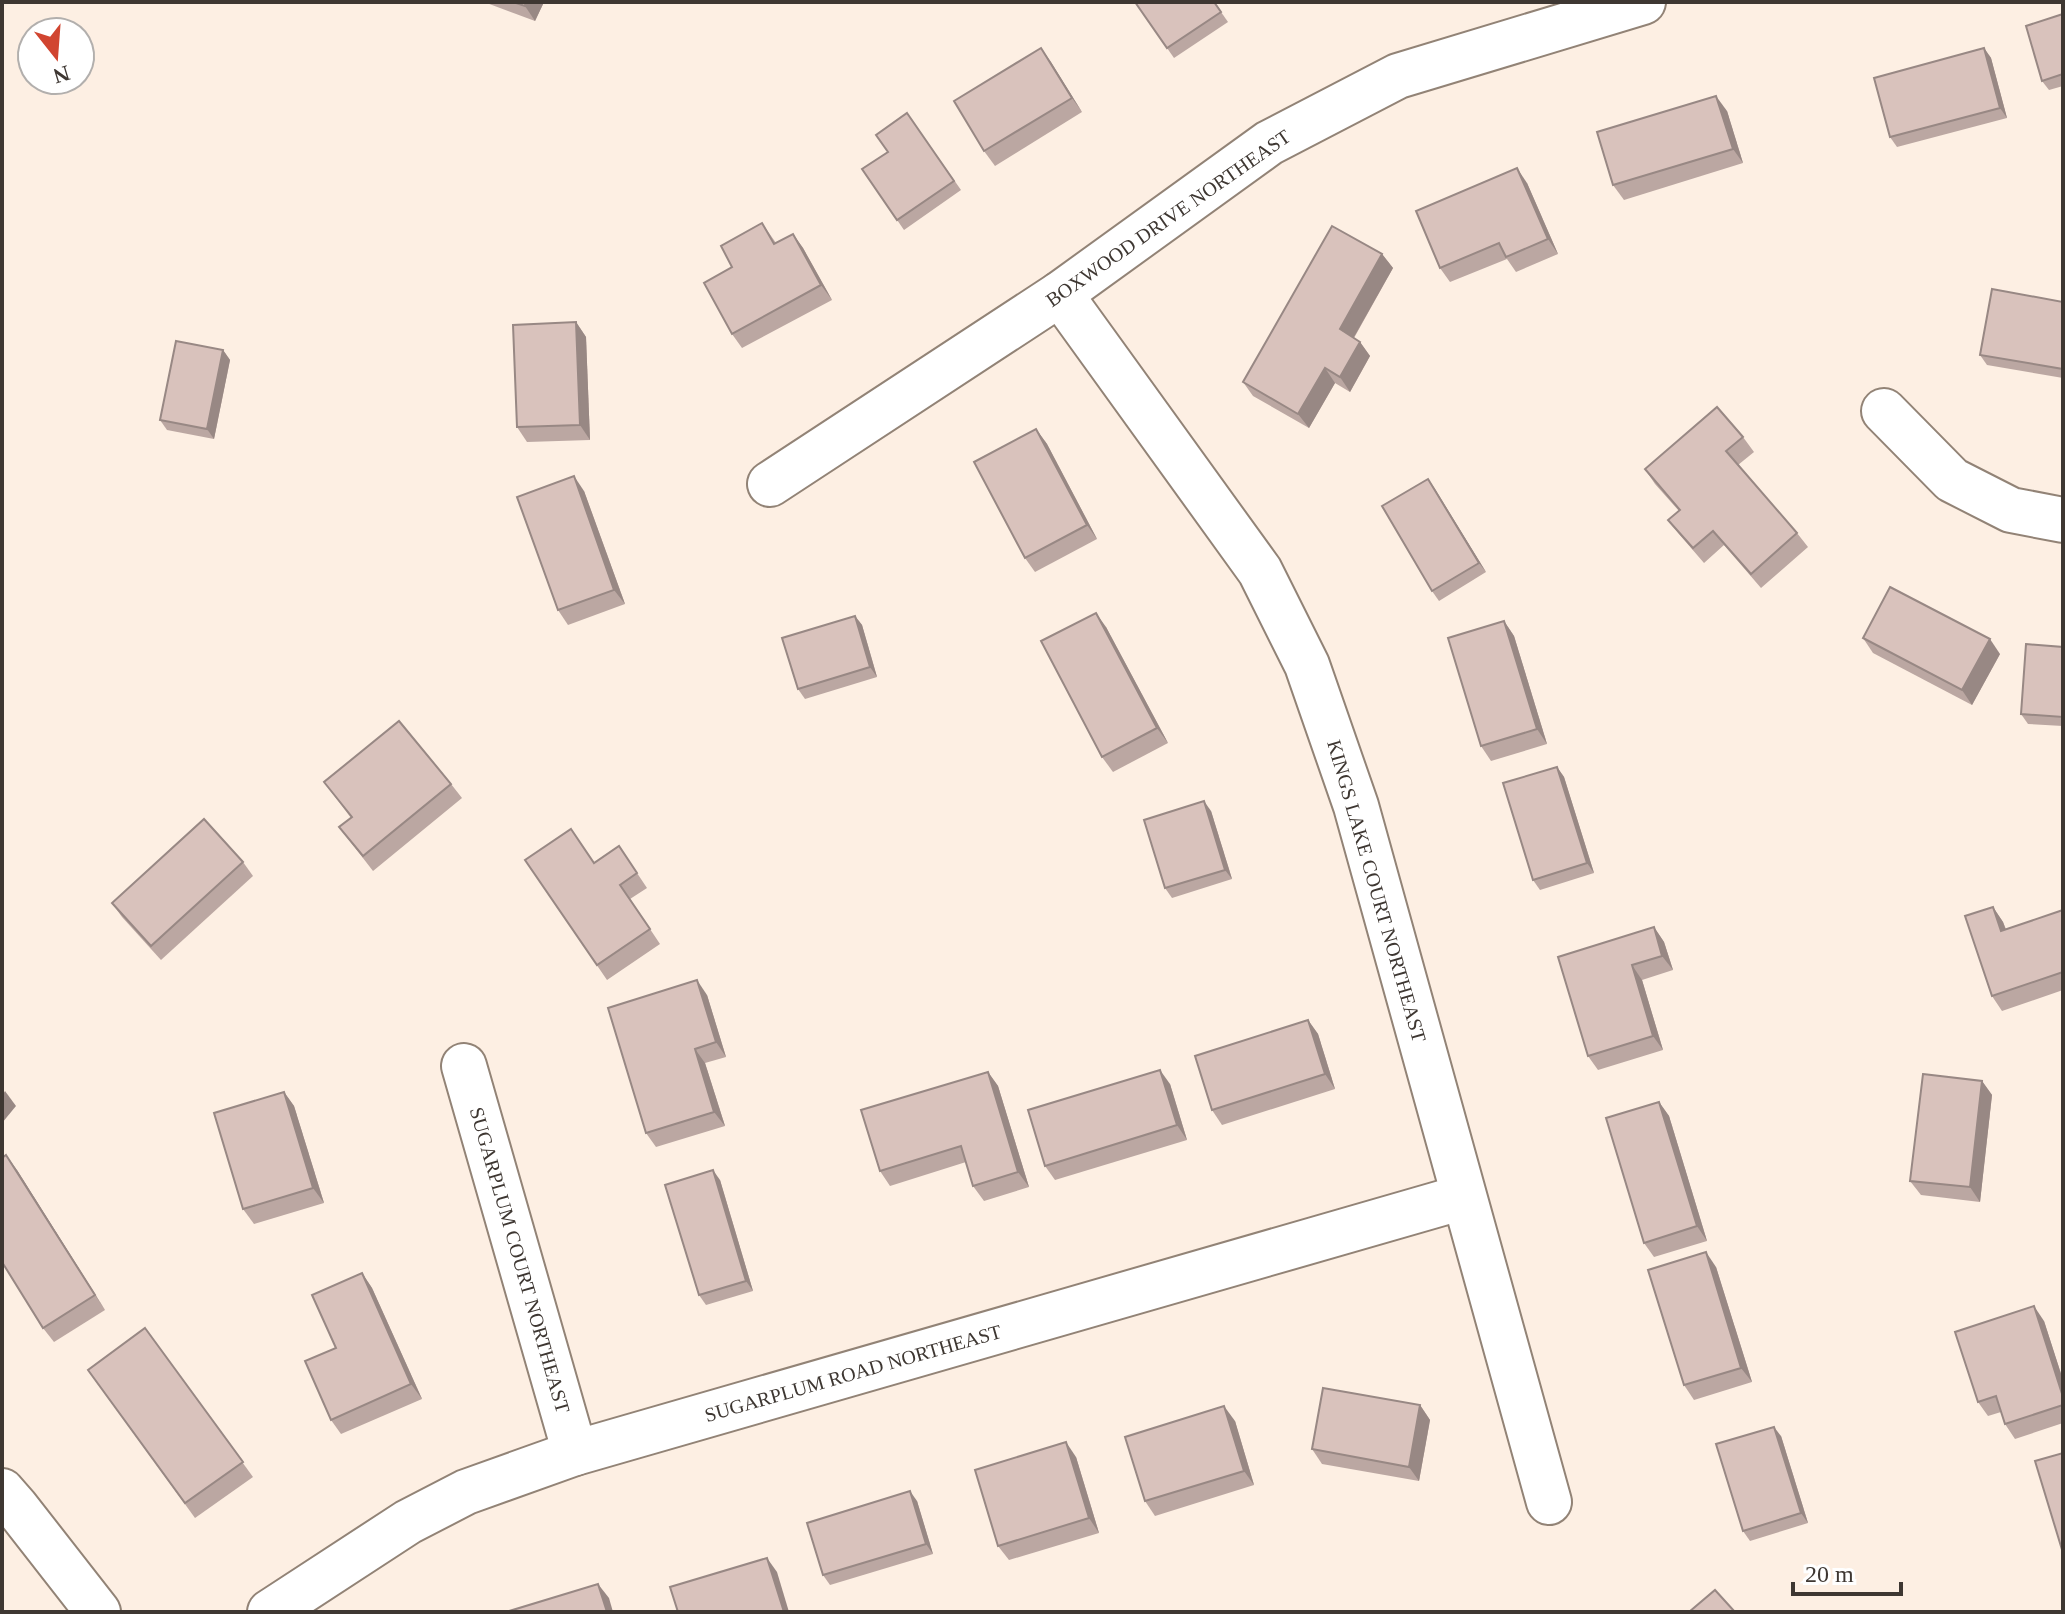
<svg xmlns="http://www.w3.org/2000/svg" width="2065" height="1614" viewBox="0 0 2065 1614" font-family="'Times New Roman',serif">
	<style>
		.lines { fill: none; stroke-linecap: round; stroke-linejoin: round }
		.minor-casing { stroke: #928376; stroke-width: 48 }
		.minor { stroke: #fff; stroke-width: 44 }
		.wall { fill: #bba7a2 }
		.shaded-wall { fill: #988884 }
		.building { fill: #d9c2bc; stroke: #988884; stroke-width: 2 }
		.labels { text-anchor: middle; stroke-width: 6; stroke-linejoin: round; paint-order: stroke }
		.street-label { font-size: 20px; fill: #3e3732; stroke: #fff }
	</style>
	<rect width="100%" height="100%" fill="#fdefe3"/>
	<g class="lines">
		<defs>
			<g id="minor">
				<path d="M1060,294L1260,571L1307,665L1356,806L1549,1502"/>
				<path d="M1884,411L1952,480L2011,510L2063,520"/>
				<path d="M770,484L1060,294L1269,143L1398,76L1643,2"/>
				<path d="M464,1066L575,1453"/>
				<path d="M2,1491L16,1507L98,1612"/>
				<path d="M270,1612L408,1522L466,1492L575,1453L1463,1197"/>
			</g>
		</defs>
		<use href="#minor" class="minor-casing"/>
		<use href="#minor" class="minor"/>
	</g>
	<g class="wall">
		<path d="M484,2H544L535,21Z"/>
		<path d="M1135,2H1214L1228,22L1174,58Z"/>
		<path d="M2063,14V86L2049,90L2042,81Z"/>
		<path d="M1041,48L1082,112L995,166L984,151Z"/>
		<path d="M1984,48L1991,58L2007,118L1897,147L1890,137Z"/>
		<path d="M1727,111L1743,163L1624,200L1613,185Z"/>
		<path d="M907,113L961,190L904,230L862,169L888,152Z"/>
		<path d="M1527,183L1558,254L1516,272L1507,259L1450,282L1440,268Z"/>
		<path d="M762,223L776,243L793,234L803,248L832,300L742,348L732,334V267Z"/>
		<path d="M1382,254L1393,268L1354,338L1360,342L1370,356L1350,392L1335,383L1309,428L1253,396L1243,382Z"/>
		<path d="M2063,302V378L1987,365L1980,355Z"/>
		<path d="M576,322L586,337L590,440L527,442L517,427Z"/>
		<path d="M223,350L230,360L214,439L167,430L160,420Z"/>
		<path d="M1036,429L1047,444L1097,539L1035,572L1025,558Z"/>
		<path d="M1743,437L1754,452L1738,465L1797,533L1808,547L1761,588L1724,545L1704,563L1679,534L1668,520L1679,511L1655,484L1645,469Z"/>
		<path d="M1428,479L1486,572L1439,601L1432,591Z"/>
		<path d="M584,491L625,604L568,625L558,610Z"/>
		<path d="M855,616L862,625L877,677L805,699L798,689Z"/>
		<path d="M1504,621L1514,636L1547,744L1491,761L1481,746Z"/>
		<path d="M1106,627L1168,743L1113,772L1102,757Z"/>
		<path d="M1863,638L2000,654L1972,705L1873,653Z"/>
		<path d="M2063,647V726L2028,724L2021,714Z"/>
		<path d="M1557,767L1564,777L1594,873L1540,890L1533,880Z"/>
		<path d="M324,782L451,784L462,798L373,871L339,827L351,818Z"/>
		<path d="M1211,811L1232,879L1172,898L1165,888Z"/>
		<path d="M619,846L647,888L630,899L660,944L607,980L525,860L594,863Z"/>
		<path d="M243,862L253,876L161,960L122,917L112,903Z"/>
		<path d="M1993,907L2003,922L2006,929L2063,910V990L2002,1011L1992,996Z"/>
		<path d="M1654,927L1664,942L1673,970L1642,980L1663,1050L1598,1070L1588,1056L1558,957Z"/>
		<path d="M707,995L726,1057L705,1063L725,1126L656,1147L646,1133Z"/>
		<path d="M1308,1020L1318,1034L1335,1089L1222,1125L1212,1110Z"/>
		<path d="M988,1072L998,1086L1029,1187L984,1201L973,1186L966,1162L890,1186L880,1171Z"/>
		<path d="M1982,1081L1992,1095L1980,1202L1921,1195L1910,1181Z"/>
		<path d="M1170,1084L1187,1140L1055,1180L1045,1166Z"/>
		<path d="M284,1092L294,1106L324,1203L254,1224L243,1209Z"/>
		<path d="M1659,1102L1669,1116L1707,1241L1654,1257L1644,1243Z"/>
		<path d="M17,1170L105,1310L54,1342L43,1328Z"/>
		<path d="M720,1180L753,1291L706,1305L699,1295Z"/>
		<path d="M1716,1267L1752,1382L1694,1400L1684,1385Z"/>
		<path d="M362,1273L372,1288L422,1399L341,1434L331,1420L336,1348Z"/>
		<path d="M2044,1321L2063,1380V1423L2015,1439L2005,1424L2001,1412L1988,1416L1978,1402Z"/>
		<path d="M145,1328L253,1477L195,1518L88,1370Z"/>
		<path d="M1420,1405L1430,1420L1419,1481L1322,1464L1312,1449Z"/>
		<path d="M1235,1421L1254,1485L1155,1516L1145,1501Z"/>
		<path d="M1781,1436L1808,1523L1750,1541L1743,1531Z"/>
		<path d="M1076,1457L1099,1533L1009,1560L998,1546Z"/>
		<path d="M917,1501L933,1554L830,1585L823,1575Z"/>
	</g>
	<g class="shaded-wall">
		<path d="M526,2H544L535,21L525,6Z"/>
		<path d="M1041,48L1051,62L1082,112L1072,98Z"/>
		<path d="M1984,48L1991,58L2007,118L2000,108Z"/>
		<path d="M1716,96L1727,111L1743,163L1733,149Z"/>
		<path d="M1517,168L1527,183L1558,254L1548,239Z"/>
		<path d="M793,234L803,248L832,300L821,285Z"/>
		<path d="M1382,254L1393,268L1350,344L1340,329Z"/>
		<path d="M576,322L586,337L590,440L580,425Z"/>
		<path d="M1360,342L1370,356L1350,392L1340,377Z"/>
		<path d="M223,350L230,360L214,439L207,429Z"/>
		<path d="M1325,368L1335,383L1309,428L1298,414Z"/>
		<path d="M1036,429L1047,444L1097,539L1087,525Z"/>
		<path d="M574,476L584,491L625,604L614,590Z"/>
		<path d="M1428,479L1435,489L1486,572L1479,563Z"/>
		<path d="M1096,613L1106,627L1168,743L1157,728Z"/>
		<path d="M855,616L862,625L877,677L870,667Z"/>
		<path d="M1504,621L1514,636L1547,744L1537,729Z"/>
		<path d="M1990,639L2000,654L1972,705L1962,690Z"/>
		<path d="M1557,767L1564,777L1594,873L1587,863Z"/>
		<path d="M1204,801L1211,811L1232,879L1225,870Z"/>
		<path d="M1993,907L2003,922L2011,945L2001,931Z"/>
		<path d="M1654,927L1664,942L1673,970L1662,956Z"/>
		<path d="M1632,965L1642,980L1663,1050L1653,1036Z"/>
		<path d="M697,980L707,995L726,1057L716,1042Z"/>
		<path d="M1308,1020L1318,1034L1335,1089L1325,1074Z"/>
		<path d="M695,1049L705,1063L725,1126L714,1112Z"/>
		<path d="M1160,1070L1170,1084L1187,1140L1177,1125Z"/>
		<path d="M988,1072L998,1086L1029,1187L1018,1172Z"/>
		<path d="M1982,1081L1992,1095L1980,1202L1970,1187Z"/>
		<path d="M5,1091L16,1106L2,1123V1096Z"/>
		<path d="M284,1092L294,1106L324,1203L313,1188Z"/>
		<path d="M1659,1102L1669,1116L1707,1241L1697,1226Z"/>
		<path d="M6,1155L17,1170L105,1310L95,1295Z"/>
		<path d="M713,1170L720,1180L753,1291L746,1281Z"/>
		<path d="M1706,1252L1716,1267L1752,1382L1741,1368Z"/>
		<path d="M362,1273L372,1288L422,1399L411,1384Z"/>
		<path d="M2034,1306L2044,1321L2063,1380V1397Z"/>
		<path d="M1420,1405L1430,1420L1419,1481L1409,1467Z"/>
		<path d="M1224,1406L1235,1421L1254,1485L1244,1471Z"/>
		<path d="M1774,1427L1781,1436L1808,1523L1801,1513Z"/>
		<path d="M1066,1442L1076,1457L1099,1533L1089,1518Z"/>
		<path d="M910,1491L917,1501L933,1554L926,1544Z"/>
		<path d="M767,1558L777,1572L789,1612H784Z"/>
		<path d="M598,1584L609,1598L613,1612H607Z"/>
	</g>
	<g class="building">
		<path d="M513,2H526L525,6Z"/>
		<path d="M1135,2H1214L1221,12L1167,48Z"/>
		<path d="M2063,14V74L2042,81L2026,26Z"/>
		<path d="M1041,48L1072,98L984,151L954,101Z"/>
		<path d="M1984,48L2000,108L1890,137L1874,78Z"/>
		<path d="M1716,96L1733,149L1613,185L1597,132Z"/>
		<path d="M907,113L954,181L897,220L862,169L888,152L876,135Z"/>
		<path d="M1517,168L1548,239L1506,257L1499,243L1440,268L1416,211Z"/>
		<path d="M762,223L774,244L793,234L821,285L732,334L704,283L732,267L721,246Z"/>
		<path d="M1332,226L1382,254L1340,329L1360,342L1340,377L1325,368L1298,414L1243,382Z"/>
		<path d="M1992,289L2063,302V369L1980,355Z"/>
		<path d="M576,322L580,425L517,427L513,325Z"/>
		<path d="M176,341L223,350L207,429L160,420Z"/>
		<path d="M1717,407L1743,437L1726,451L1797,533L1751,574L1713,531L1693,548L1668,520L1680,510L1645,469Z"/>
		<path d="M1036,429L1087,525L1025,558L974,462Z"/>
		<path d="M574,476L614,590L558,610L517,497Z"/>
		<path d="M1428,479L1479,563L1432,591L1382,506Z"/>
		<path d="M1890,587L1990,639L1962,690L1863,638Z"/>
		<path d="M1096,613L1157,728L1102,757L1041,641Z"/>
		<path d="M855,616L870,667L798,689L782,638Z"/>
		<path d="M1504,621L1537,729L1481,746L1448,638Z"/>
		<path d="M2026,644L2063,647V717L2021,714Z"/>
		<path d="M399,721L451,784L363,856L339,827L352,817L324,782Z"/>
		<path d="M1557,767L1587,863L1533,880L1503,783Z"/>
		<path d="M1204,801L1225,870L1165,888L1144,820Z"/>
		<path d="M204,819L243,862L151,946L112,903Z"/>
		<path d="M571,829L594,863L619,846L637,873L620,885L650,929L597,965L525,860Z"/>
		<path d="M1993,907L2001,931L2063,910V972L1992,996L1965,916Z"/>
		<path d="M1654,927L1662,956L1632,965L1653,1036L1588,1056L1558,957Z"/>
		<path d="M697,980L716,1042L695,1049L714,1112L646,1133L608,1008Z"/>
		<path d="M1308,1020L1325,1074L1212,1110L1195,1056Z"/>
		<path d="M1160,1070L1177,1125L1045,1166L1028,1110Z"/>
		<path d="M988,1072L1018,1172L973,1186L961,1146L880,1171L861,1110Z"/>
		<path d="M1923,1074L1982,1081L1970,1187L1910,1181Z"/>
		<path d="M284,1092L313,1188L243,1209L214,1113Z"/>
		<path d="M1659,1102L1697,1226L1644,1243L1606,1118Z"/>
		<path d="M6,1155L95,1295L43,1328L2,1262V1158Z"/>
		<path d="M713,1170L746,1281L699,1295L665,1185Z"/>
		<path d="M1706,1252L1741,1368L1684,1385L1648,1270Z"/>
		<path d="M362,1273L411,1384L331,1420L305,1361L336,1348L312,1295Z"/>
		<path d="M2034,1306L2063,1397V1405L2005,1424L1996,1396L1978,1402L1955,1332Z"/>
		<path d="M145,1328L243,1462L185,1503L88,1370Z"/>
		<path d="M1323,1388L1420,1405L1409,1467L1312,1449Z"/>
		<path d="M1224,1406L1244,1471L1145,1501L1125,1437Z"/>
		<path d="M1774,1427L1801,1513L1743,1531L1716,1444Z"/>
		<path d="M1066,1442L1089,1518L998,1546L975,1470Z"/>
		<path d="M2063,1453V1553L2035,1461Z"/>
		<path d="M910,1491L926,1544L823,1575L807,1523Z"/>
		<path d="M767,1558L784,1612H678L670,1587Z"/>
		<path d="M598,1584L607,1612H506Z"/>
		<path d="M1715,1590L1735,1612H1689Z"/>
	</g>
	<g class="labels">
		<g class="street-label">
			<text transform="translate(1168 218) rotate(-35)" y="7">BOXWOOD DRIVE NORTHEAST</text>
			<text transform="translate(1377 891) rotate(74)" y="7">KINGS LAKE COURT NORTHEAST</text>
			<text transform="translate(520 1260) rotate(74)" y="7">SUGARPLUM COURT NORTHEAST</text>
			<text transform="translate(853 1373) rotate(-16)" y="7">SUGARPLUM ROAD NORTHEAST</text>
		</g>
	</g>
	<rect width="2065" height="1614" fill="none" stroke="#3e3732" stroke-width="8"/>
	<g transform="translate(56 56) rotate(163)"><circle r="38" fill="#ffffff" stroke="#b2afad" stroke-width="2"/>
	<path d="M0-6L14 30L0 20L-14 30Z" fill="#d14530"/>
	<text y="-12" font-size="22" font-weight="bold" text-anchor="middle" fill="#3e3732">N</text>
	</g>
	<path d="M1793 1582v12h108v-12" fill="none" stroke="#3e3732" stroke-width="4"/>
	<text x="1805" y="1582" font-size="24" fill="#3e3732" stroke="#ffffff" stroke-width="6" paint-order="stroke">20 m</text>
</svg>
